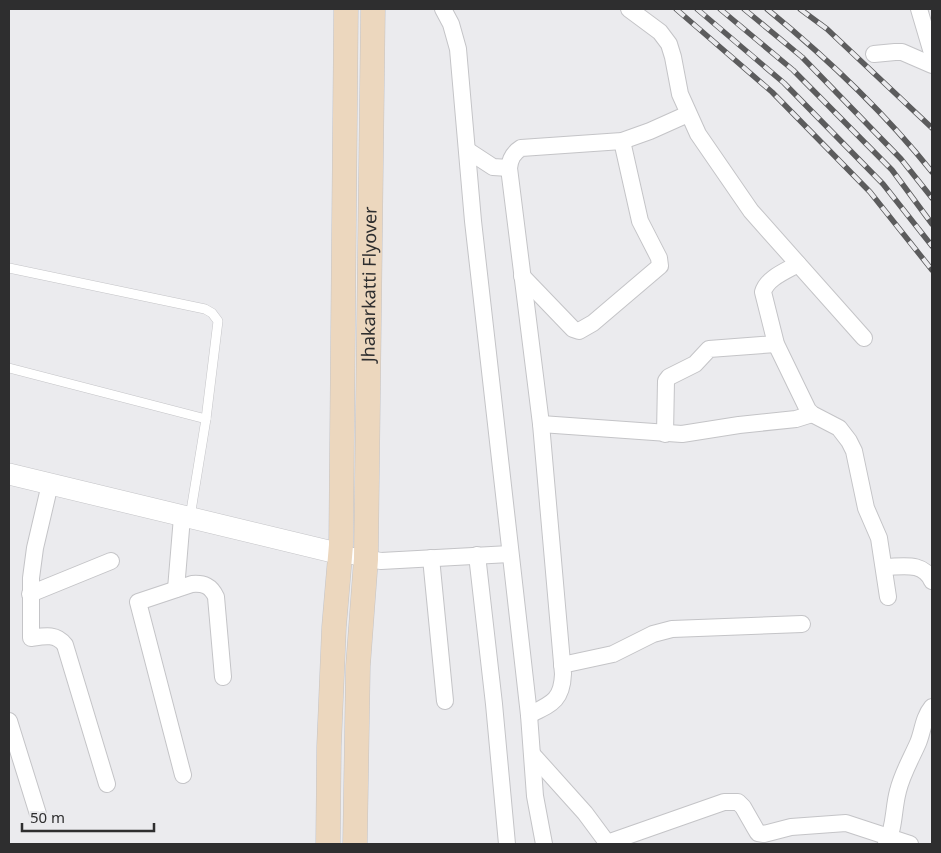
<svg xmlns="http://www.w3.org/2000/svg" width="941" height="853" viewBox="0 0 941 853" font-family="'Noto Sans',sans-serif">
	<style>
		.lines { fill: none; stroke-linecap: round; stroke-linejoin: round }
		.service-casing { stroke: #c4c4c7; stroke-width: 10 }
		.minor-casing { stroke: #c4c4c7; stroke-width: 18 }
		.tertiary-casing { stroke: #c4c4c7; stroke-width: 22 }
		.secondary-casing { stroke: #c4c4c7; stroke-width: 25 }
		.service { stroke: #fff; stroke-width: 9 }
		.minor { stroke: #fff; stroke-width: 16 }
		.tertiary { stroke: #fff; stroke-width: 21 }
		.secondary { stroke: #ecd7be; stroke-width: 24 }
		.rail-casing { stroke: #5c5c5d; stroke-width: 5.5 }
		.rail { stroke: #ebebee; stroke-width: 4; stroke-dasharray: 11; stroke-linecap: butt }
		.labels { text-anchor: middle; stroke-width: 4; stroke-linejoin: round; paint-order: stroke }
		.street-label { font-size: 18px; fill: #2e2e2f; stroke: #ebebee }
	</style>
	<rect width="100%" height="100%" fill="#ebebee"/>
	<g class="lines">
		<defs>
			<g id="service">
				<path d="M9,268L205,309L212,313L218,321L206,419"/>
				<path d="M9,368L206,419L190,517"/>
			</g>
			<g id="minor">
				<path d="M443,9L451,24L458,49L473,221L529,715L535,796L544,844"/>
				<path d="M629,9L660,32L669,44L673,57L680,94L698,134L751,211L864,338"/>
				<path d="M919,9L932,53"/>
				<path d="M874,54L895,52H902L932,65"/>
				<path d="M467,150L493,167L509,168"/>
				<path d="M798,264C786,271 767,278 763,292L776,344L808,410L812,414L839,428L849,441L854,451L866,508L879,538L888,597"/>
				<path d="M522,276L573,329L579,331L593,323L660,266L659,258L640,221L622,141"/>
				<path d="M541,424L682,434L739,425L796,419L812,414"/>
				<path d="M665,434L666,381L669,377L695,364L709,349L776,344"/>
				<path d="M50,484L35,548L31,578V638C44,636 56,633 65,645L107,784"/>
				<path d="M341,554L381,561L510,554"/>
				<path d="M477,555L494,704L507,844"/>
				<path d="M431,558L445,701"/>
				<path d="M884,567C902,567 923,561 932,581"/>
				<path d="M176,589L182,517"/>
				<path d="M30,594L111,561"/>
				<path d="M562,665L613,654L653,634L672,629L802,624"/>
				<path d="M529,715C551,704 562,701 563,674L541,424L509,168C510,159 513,153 521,148L622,141L650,131L688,114"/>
				<path d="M9,721L38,814"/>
				<path d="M532,754L585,813L608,844"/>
				<path d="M183,775L138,602L192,584C204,583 211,586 216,597L223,677"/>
				<path d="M607,843L724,802H738L743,807L755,828L758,833L764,834L791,827L846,823L910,844"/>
				<path d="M886,844C895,828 893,809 898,791C902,774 911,759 918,743C923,731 923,718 932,707"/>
			</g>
			<path id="tertiary" d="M9,474L341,554"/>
			<g id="secondary">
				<path d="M328,844L329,746L334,627L341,545L346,9"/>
				<path id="s1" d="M355,844L358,666L366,559L373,9"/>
			</g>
		</defs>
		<use href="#service" class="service-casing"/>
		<use href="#minor" class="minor-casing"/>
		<use href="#tertiary" class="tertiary-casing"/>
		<use href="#secondary" class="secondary-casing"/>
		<use href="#service" class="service"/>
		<use href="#minor" class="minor"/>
		<use href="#tertiary" class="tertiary"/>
		<use href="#secondary" class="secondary"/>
		<defs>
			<g id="rail">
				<path d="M676,9L772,92L870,192L932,270"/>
				<path d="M697,9L784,83L883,184L932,246"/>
				<path d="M720,9L793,70L892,170L932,224"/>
				<path d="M744,9L802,57L901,159L932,198"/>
				<path d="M767,9C827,58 884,112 932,172"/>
				<path d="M800,9L827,29L932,128"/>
			</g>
		</defs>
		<use href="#rail" class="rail-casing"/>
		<use href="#rail" class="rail"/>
	</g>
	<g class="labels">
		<g class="street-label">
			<text dy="6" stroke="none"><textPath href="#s1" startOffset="560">Jhakarkatti Flyover</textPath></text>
		</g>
	</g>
	<rect width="941" height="853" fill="none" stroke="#2e2e2f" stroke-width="20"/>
	<path d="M22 823v8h132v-8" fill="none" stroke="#2e2e2f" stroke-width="2.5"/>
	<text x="30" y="823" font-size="15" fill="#2e2e2f" stroke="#ebebee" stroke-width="4" paint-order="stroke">50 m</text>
</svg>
